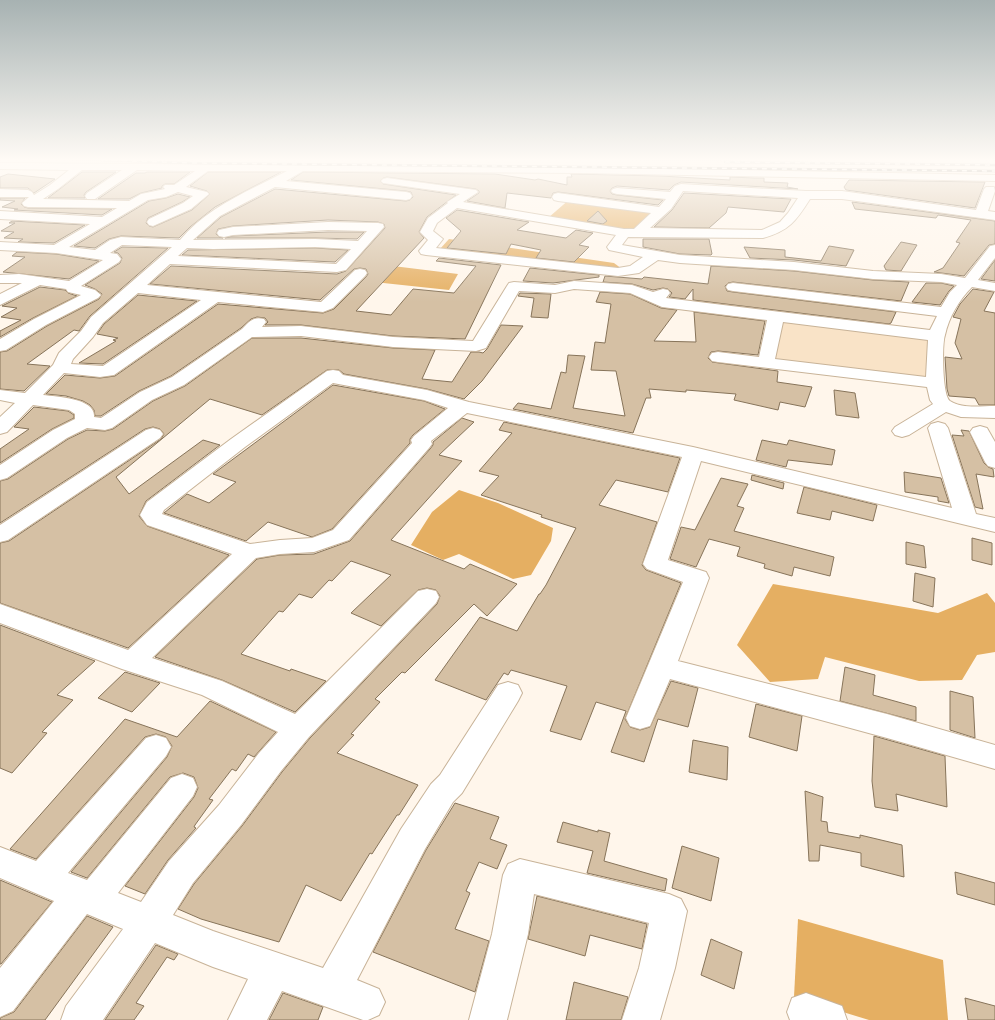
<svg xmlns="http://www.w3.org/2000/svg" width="995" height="1020" viewBox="0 0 995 1020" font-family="'Golos Text',sans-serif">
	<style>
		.green { fill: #f9e3c7 }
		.water { fill: #e5af62 }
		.building { fill: #d5c0a4; stroke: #87745a }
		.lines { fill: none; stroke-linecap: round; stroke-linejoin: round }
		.minor-casing { stroke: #c8b398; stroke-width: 2 }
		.minor { fill: #fff; fill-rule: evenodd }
		.rail-casing { stroke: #61594f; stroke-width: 2.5 }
		.rail { stroke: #fff; stroke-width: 1.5; stroke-dasharray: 5; stroke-linecap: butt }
	</style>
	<rect width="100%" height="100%" fill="#fff6eb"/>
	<path class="green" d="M776,316L932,337V382L766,363Z"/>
	<g class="water">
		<path d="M571,198L655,211L632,232L548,218Z"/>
		<path d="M449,239L614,263L622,269L439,250Z"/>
		<path d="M393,266L458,274L449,290L374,282Z"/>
		<path d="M459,490L498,503L553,528L551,541L531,575L513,579L459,554L443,560L411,545L432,512Z"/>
		<path d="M773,584L938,613L987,593L995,603V652L977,655L962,680L919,681L825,657L818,679L770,682L737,645Z"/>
		<path d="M798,919L943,960L948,1020H869L794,997Z"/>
	</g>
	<g class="building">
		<path d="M82,172H116L86,192L84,195L85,198H48Z"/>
		<path d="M147,172H190L174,184H165L162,186V188L141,193L129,199H98L136,173H145Z"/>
		<path d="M208,172H281L215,207L190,227L179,238L121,236L109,239L95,248L74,246L149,201L166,198L178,194L190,197L182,202L148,218L146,223L149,226L153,227L192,210L210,194L207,191L190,186Z"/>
		<path d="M303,172L495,174L535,180L538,179L567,185V177H572L571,174L661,176L730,180V177L755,178H764V182L788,183L787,187L798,189L681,182L674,185L669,190L617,186L612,188L610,191L612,194L617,195L663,200L658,205L558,192L553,193L551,198L507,193L505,208L467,201L479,193V191L476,189L387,177L383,178L380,181L383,184L456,195L427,217L419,232L424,238L356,311L391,315L413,289L454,293L476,266L436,261L439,258L501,265L465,339L393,336L301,325H265L268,322L265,318L257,317L251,319L241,328L171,376L139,391L101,416H95L94,410L90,405L83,401L66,396L46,394L65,375L100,378L115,376L218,304L323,313L334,309L366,277L368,274L366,269L360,268L354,269L320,300L150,284L171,266L337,274L346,271L385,228L384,224L378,222L328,220L233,226L218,229L216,234L219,237L223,238H197L221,217L275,189L406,201L410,200L413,197L411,192L406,191L291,180Z"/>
		<path d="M8,174L55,179L34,193L28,188H0V177Z"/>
		<path d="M849,180L982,182H985L975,208L846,190L844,187Z"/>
		<path d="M684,193L791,199L784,212L728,207L726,213L709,228L654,227L672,210Z"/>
		<path d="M0,198H25L21,204L24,207L28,208L112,209L102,215L14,210L18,209L2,207L15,201L0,200Z"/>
		<path d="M852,202L995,221V244L989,245L964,276L934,272L943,268L960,243L956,242L971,220L938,215L936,218L855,209Z"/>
		<path d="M457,210L529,222L517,230L566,238L576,230L593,233L579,245L589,247L574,262L536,258L541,250L511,244L506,254L447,248L461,231L446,218Z"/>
		<path d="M598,211L607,221L603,224L587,221Z"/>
		<path d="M12,221L85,225L54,243L18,242L23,239L4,238L14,232L1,231L15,223H9Z"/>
		<path d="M328,232H364L357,239L315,238H225L233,236Z"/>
		<path d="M643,239H709L712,254L711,255L680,254L643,247Z"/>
		<path d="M901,242L917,245L901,271L886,270L884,266Z"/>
		<path d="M829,246L854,250L846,266L794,260L750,258L744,247L785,250V257L821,261Z"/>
		<path d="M122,247L168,248L90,316L79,331L74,330L27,364L50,366L24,391L0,389V352L7,351L47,326L99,299L102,294L95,289L85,285L120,263L122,258L118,253L114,252Z"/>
		<path d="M315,248L348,250L335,262L182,255L188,250Z"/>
		<path d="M17,252L56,254L99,261L69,279L3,272L25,257L12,256Z"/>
		<path d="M995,260V281L981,279Z"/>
		<path d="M711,266L794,271L873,280L909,282L901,301L733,282L728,283L725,286L727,291L733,292L896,312L891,323L889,324L693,300V289L685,299L669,297L672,293L668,289L663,288L653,290L632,284L603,282L605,276L642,279L644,277L708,284Z"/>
		<path d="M530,268L599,275V277L553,283L523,281Z"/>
		<path d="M926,283H941L954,286L949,291L940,305L912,302Z"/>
		<path d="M40,287L65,290L68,293L77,296L33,318L0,337V331L21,320L1,317L17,308L2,306Z"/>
		<path d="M973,289L994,292L984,311L995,313V405H979L975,398L949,396L947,389L945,357L962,359L955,343L961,319L953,317L960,304Z"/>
		<path d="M600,292L630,294L661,308L677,310L654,341L696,342L694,312L765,321L758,355L718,351L711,352L708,358L712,362L778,371L777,382L812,387L805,407L780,402L778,410L734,400L736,394L686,390V392L649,389L651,398H646L633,433L513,409L518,403L551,409L561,372L566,373L568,355L585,356L573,408L625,416L616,371L591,370L595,342L605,343L611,304L596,302Z"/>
		<path d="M520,293L551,294L548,318L531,317L534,298L518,296Z"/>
		<path d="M138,295L197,301L103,364L79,363L116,341L113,340L118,338L97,334L104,324Z"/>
		<path d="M501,325L523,326L482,381L464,399L427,389L344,374L339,370H327L262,415L210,399L116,477L129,494L203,440L220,445L146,501L139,516L147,526L229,555L128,648L0,603V543L9,541L161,439L164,434L160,429L153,427L145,429L0,523V481L8,479L68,439L87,430L105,431L113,429L153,401L185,386L252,338H301L393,348L435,350L422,379L452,382L471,352H479L483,353L487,349Z"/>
		<path d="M333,385L424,401L445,409L413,435L410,439V443L332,529L312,537L268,522L246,541L164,513L187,494L209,503L236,482L213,474Z"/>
		<path d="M834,390L855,393L859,418L836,415Z"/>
		<path d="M34,407L68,411L74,415V418L52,429L0,463V449L29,429L14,427Z"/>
		<path d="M462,418L474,422L439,455L462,461L391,540L464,569L470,564L517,584L487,616L474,604L405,673L402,672L375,699L380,702L351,734L354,735L337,753L418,785L399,815H397L372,854L370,853L341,901L306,885L279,942L201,919L178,909L194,884L242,826L282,772L310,738L437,604L440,596L436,590L427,588L418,590L381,626L351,613L391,575L351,561L332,581L329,580L312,598L299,594L283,612L279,611L241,654L290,671L291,669L326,681L295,712L222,680L155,657L257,559L280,555L314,554L350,541L430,449L433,445V442Z"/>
		<path d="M504,422L680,458L668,492L616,480L599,505L657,522L642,565L646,570L681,583L625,719L630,727L640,730L650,727L671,681L698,688L688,727L658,719L644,762L611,752L626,711L596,702L581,740L550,731L567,686L511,670L508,675L504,673L486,700L435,680L480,617L517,631L539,594H540L546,585L576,528L541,517L542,515L481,495L499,476L479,471L512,433L499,430Z"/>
		<path d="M961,430L969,431L984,463L988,467L993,469L994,477L976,474L983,509L975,507L952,435L964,436Z"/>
		<path d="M762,440L787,445L789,440L835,450L832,465L788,460L786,467L756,460Z"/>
		<path d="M904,472L941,478L949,503L938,501V497L905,492Z"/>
		<path d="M752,475L784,483L783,489L751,480Z"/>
		<path d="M721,478L748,484L737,506L744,508L734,531L834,557L830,576L794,567L792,576L764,568L765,564L737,556L740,547L709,539L696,567L670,559L681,527L695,530Z"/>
		<path d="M804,487L877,505L873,521L832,511L830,520L797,513Z"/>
		<path d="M972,538L992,543V565L972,560Z"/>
		<path d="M906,542L924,546L926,568L906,564Z"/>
		<path d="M915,573L935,578L933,607L913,601Z"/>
		<path d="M0,625L95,661L57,695L73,700L42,732L47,733L12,773L0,768Z"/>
		<path d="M845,667L875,675L873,695L916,707V721L840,701Z"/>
		<path d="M125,672L160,683L132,712L98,698Z"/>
		<path d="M950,691L973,697L975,738L950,730Z"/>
		<path d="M210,701L276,732L254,757L248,754L236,771L232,769L209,799L213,800L195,825L194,827L196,828L168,860L145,894L125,886L194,797L198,788L194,777L183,773L170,777L87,878L71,872L167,757L172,746L166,737L156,734L145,737L36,859L10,849L125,719L177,737Z"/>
		<path d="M756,704L802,716L797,751L749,737Z"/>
		<path d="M874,736L945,756L947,807L896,794L898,811L875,807L872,781Z"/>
		<path d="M693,740L728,747L727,780L689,772Z"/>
		<path d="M805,791L823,797L821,821L827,822L828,832L860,838V835L902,845L904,877L861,866V853L820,845L819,861H809Z"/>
		<path d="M455,803L499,817L490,839L507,845L497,869L479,862L466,891L470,893L455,929L489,941L475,992L373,952L426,850Z"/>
		<path d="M563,822L598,832V830L610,833L604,861L667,879L665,891L587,873L593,851L557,842Z"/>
		<path d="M682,846L719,858L711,901L672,888Z"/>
		<path d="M955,872L995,883V905L957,894Z"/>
		<path d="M0,880L52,902L1,964H0Z"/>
		<path d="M537,896L647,924L642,949L590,935L585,956L528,939Z"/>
		<path d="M87,916L113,927L45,1020H0V1018L14,1012Z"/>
		<path d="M711,939L742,952L734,989L701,975Z"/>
		<path d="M156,945L178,954L174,960L167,957L136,1003L144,1006L134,1020H105Z"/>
		<path d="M574,982L628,997L621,1020H566Z"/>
		<path d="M283,993L323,1007L318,1020H269Z"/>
		<path d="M965,998L995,1006V1020H968Z"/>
	</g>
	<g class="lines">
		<defs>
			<g id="minor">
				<path d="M0,163L580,167L995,175V181L580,173L303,171L286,181L406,192L410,193L412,196L410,199L406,200L275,187L220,216L193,240L315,239L358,241L367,231L328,230L233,235L224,237L219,236L217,233L219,230L233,227L328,222L378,223L383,224L384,227L346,270L337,272L170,264L147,285L321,302L355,270L360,269L365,270L367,273L365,276L333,308L323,312L218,302L114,375L100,377L64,373L43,395C57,397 96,398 94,417L101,418L140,392L172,377L242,329C249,322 253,316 264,319L266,322L262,327L301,326L393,337L473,341L507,286L509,283L514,282L555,285L574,281L632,285L653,292L663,289L668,290L670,293L666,298L930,330L937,316L733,291L728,290L726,287L728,284L733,283L941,307L950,292L957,285L941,282L873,279L794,270L680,263L658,260L639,273L618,276L426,255L421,254L419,251L428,240L420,232L428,218L448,203L447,202L460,194L383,183L381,181L383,179L387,178L476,190L478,192L463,202L624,229H634L651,213L558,201L554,200L552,197L554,194L558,193L659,207L666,199L617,194L613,193L611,191L613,189L617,188L670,192L675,186L681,184L806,191H842L976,210L984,189L986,187H994L995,191L988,211L995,212V220L842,199H810C796,221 789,231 763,238L628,237L622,245L680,255L794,262L873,271L941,274L965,278L990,246L995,245V258L978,280L995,283V291L972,287C959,300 949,317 945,335C942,344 942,395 950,401C962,409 981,406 995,406V418L961,417L946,412L909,435L902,437L895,435L892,431L895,427L933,404L930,400L927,387L718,362L712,361L709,357L712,353L718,352L759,357L767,320L662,307L630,293L574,289L555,293L519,291L486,348L476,351L393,347L301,336L252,337L184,385L152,400L112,428L105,430L87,428L67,438L7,478L0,480V465L53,430L75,419V414L69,410L33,405L7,432L0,434V417L15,403L0,400V390L25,393L53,365L59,353L81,331L91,317L172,247L122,245L110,253L117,254L121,259L119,262L81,286L95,290L101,295L98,298L46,325L6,350L0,351V339L34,319L81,295L68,292L66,289L40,285L0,305V294L22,283H0V275L19,274L69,281L103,260L56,253L0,250V242L54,245L90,224L0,219V211L102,217L117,208L28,207L24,206L22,203L29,197H0V189L28,190L32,192L34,195L50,185L69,170L0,169ZM82,170H122L87,193L85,196L87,199H95L137,170L195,171L174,185H165L163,187L165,189L141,194L129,201L43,199L58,189ZM208,171H287C250,190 207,207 180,240L121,237L110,240L95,250L69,247L148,200L166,197L178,192L193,196L183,203L149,219L147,222L149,225L153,226L191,209L209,194L207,192L186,187ZM683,191L798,198L788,213L780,222L762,230L650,228L671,209ZM457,208L616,235L607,247L609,250L643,257L630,266L618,268L436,248L443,239L433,231L437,223ZM315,247L351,249L336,264L178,256L187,248L213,249ZM138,293L201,300L103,366L71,364L73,359L93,337L103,323ZM783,322L928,340L926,377L775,359Z"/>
				<path d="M333,370L339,371L343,375L427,390L469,402L693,447L952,508L928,428L931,424L938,422L945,424L948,428L976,514L995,518V532L701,461L668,560L706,572L709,578L678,661L887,714L995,745V769L887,738L670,679L650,726L640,729L630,726L626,718L683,582L647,569L643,564L682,457L467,413L431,441L432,444L429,448L349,540L314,552L280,554L256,558L152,658L222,681L295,714L418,591L427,589L436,591L439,597L436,603L309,737L281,771L241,825L193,883L173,915L213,931L323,968L401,829L431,784L440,775L498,685L508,682L518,685L522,693L518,701L462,793L453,802L425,849L357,980L379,989L385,1002L379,1015L368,1020H363L282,991L267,1020H228L248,979L213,967L155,943L103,1020H61L66,1006L123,929L87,914L13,1011L0,1017V968L54,901L0,878V847L36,861L146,738L156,735L166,738L171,747L166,756L68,873L87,880L171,778L182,774L193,778L197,787L193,796L118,893L141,902L169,861L219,805L259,753L278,732L202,695L122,669L0,623V604L128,650L232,554L147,525L140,515L147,502L231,439L327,371ZM333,383L424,400L448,408L414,436L411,440L412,443L333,530L312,538L280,540L250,544L162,514L164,510L245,447Z"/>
				<path d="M980,426L987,428L995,442V468L988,466L985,462L970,432L973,428Z"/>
				<path d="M153,428L160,430L163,434L160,438L8,540L0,542V525L146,430Z"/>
				<path d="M520,859L669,894L681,899L687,911L675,968L660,1020H622L639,968L649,923L534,894L528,934L507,1020H469L492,934L503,875L508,864Z"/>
				<path d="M806,993L842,1006L847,1020H790L787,1012L792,998Z"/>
			</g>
		</defs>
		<use href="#minor" class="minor-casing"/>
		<use href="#minor" class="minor"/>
		<defs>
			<g id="rail">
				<path d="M72,159L191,163L995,171"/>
				<path d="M630,159L730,160"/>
				<path d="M725,162L995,165"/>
			</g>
		</defs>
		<use href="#rail" class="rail-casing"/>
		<use href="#rail" class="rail"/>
	</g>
	<linearGradient id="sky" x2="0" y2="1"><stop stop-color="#a7b2b2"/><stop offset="0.53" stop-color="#fffbf6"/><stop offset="1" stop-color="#fffbf6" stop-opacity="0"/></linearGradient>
	<rect width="995" height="302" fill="url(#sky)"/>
</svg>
